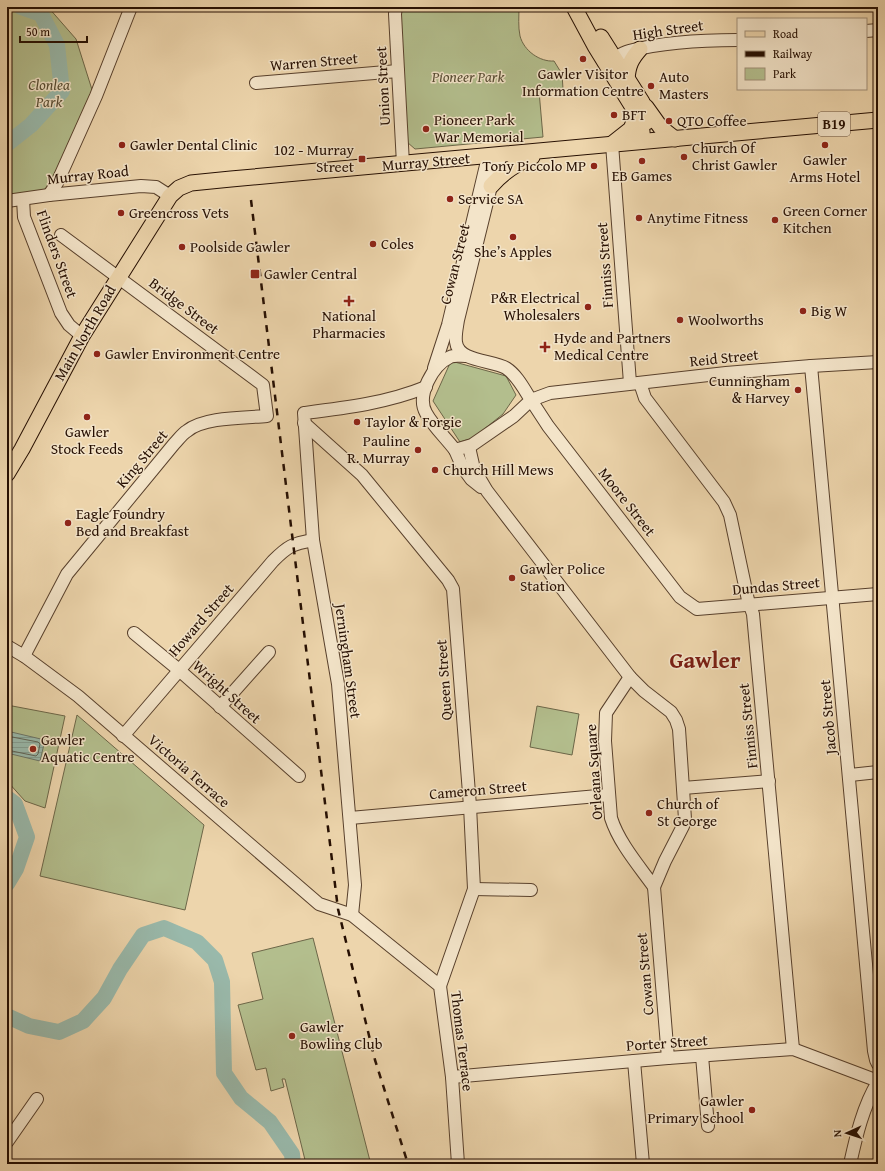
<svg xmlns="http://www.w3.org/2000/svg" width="885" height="1171" viewBox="0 0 885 1171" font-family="'Gentium Book Plus',serif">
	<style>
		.park { fill: #b3be8d; stroke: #6c6648 }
		.water { fill: url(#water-rules); stroke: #6b7567 }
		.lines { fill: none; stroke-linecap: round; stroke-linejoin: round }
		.shore { stroke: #606456; stroke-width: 1 }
		.river { stroke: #99b9ab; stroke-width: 16 }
		.minor-casing { stroke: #58402c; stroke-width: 14 }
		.major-casing { stroke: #260f02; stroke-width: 17 }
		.minor { stroke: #f3e4c9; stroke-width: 12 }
		.major { stroke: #edd5ac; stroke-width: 15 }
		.rail { stroke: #260f02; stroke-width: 2.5; stroke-dasharray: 7 7; stroke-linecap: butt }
		.poi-dot { fill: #8f2418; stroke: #f3e4c9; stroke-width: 1.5 }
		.labels { text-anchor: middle; stroke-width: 3; stroke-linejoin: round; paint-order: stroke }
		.shield { fill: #f3e4c9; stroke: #644f3e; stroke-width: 1 }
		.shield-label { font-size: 14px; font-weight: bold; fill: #260f02 }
		.street-label { font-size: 15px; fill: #260f02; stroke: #f3e4c9 }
		.poi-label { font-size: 15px; fill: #260f02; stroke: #f3e4c9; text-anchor: start }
		.park-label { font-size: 15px; font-style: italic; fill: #574c33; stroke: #f3e4c9 }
		.town-label { font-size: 23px; font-weight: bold; fill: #7a1f14; stroke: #f3e4c9 }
	</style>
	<defs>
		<pattern id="water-rules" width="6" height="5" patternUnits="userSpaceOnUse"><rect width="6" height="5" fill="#99b9ab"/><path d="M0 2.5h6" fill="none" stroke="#849e92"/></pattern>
	</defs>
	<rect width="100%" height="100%" fill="#edd5ac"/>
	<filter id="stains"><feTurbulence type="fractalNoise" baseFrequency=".005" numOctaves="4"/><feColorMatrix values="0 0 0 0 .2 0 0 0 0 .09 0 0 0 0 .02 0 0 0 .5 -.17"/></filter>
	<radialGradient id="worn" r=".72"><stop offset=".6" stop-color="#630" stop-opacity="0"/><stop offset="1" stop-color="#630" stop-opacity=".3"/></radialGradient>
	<g class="park">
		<path d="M7,7H48L76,39L94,96L49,195L7,201Z"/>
		<path d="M407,7H519C519,16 518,27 520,36C524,51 540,62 554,61L562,74L563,89L539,91L543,137L415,149L407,142L400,14Z"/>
		<path d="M451,361L506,376L516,395L503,414L473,438L460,442L433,401Z"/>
		<path d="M7,705L65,716L45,808L25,801L7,781Z"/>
		<path d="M537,706L579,714L572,755L530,747Z"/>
		<path d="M77,715L204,825L185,910L40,876Z"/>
		<path d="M313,938L370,1161L361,1163V1164H306L285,1079H282L284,1087L271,1091L266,1068L256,1070L238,1005L263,999L252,953Z"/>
	</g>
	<path class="water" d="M7,731L45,740L40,761L7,753Z"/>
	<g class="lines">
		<path class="shore" d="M7,736L38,742L40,744L38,754L36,756L7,750"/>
		<g class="river">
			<path d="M7,144L31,125L62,91L57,45L41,14L21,7"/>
			<path d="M7,798L15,804L27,837L16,869L7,884"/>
			<path d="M7,1016L29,1026L59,1032L83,1021L104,998L120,969L143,935L164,928L197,942L215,960L222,982L224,1073L241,1098L270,1122L292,1154L293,1164"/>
		</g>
		<defs>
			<g id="minor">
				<path d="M396,7L395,14L403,164"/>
				<path d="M866,31L878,30"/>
				<path d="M607,62C614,59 621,53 629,51C664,42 702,40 738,40"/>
				<path d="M256,83L398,71"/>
				<path d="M612,144L630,383"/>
				<path d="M49,195L57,183L96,96L131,7"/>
				<path d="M23,199L24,217L61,313L69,325L82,336"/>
				<path d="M7,201L49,195L141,186L156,187L170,196"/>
				<path d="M465,356C460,356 454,355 450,357C433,365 416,395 426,413C433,426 446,438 455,450L472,445L514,416L531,400C524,389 517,375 506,368C493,360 458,362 456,342C455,335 457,327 458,320L491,186L501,155"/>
				<path d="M878,362L811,366L726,373L550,393L531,400L548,426L680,597L697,609L878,594"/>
				<path d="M811,366L874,1051L876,1060L878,1064"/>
				<path d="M434,368L448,325L488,157"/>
				<path d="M640,383L645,398L724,502L730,515L748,600L753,614L793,1049"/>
				<path d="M304,423L362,475L448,580L453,589L470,806L474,889L440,986"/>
				<path d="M469,447L474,469L487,491L630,677"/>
				<path d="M455,450L463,468L471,479L481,487"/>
				<path d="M134,633L179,670L299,776"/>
				<path d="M7,646L24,656L78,696L319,904L352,915L440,986L452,1077L458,1164"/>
				<path d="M24,656L67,574L174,444C178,440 182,434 187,431C204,417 244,418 267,416L263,385L61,235"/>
				<path d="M630,677L644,691L671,712L676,720L679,729L685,819L683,826L665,861L654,887C639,866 619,843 611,818L605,741L606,713Z"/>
				<path d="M220,707L269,652"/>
				<path d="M123,736L273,561C288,546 292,544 313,540"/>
				<path d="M850,775L878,772"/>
				<path d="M683,788L769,781"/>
				<path d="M350,818L609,795"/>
				<path d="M654,887L668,1058"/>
				<path d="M474,889L531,890"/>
				<path d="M352,915L355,885L338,684L313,540L304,413C345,408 387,403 426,387"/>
				<path d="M702,1056L708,1126"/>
				<path d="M634,1061L643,1164"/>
				<path d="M452,1077L668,1058L793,1049L878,1081"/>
				<path d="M7,1142L37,1099"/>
				<path d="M850,1164C856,1137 863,1106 878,1082"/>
			</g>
			<g id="major">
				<path d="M574,7L595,46L637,114L641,123L643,141"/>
				<path d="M601,37L642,102L647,122"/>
				<path d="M627,79C628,66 631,59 640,49"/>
				<path d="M646,107L661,128L675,139"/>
				<path d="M612,144L631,129L637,114"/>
				<path d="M491,186C503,172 515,164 532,157"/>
				<path d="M7,474L22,449L82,336L170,196L179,188L191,183L231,179L878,120"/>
			</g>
		</defs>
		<use href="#minor" class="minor-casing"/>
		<use href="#major" class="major-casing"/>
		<use href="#minor" class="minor"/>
		<use href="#major" class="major"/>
		<path class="rail" d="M251,200L338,909L375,1060L408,1164"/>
	</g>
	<g class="poi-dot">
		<circle cx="583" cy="59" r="4"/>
		<circle cx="651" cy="86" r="4"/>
		<circle cx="614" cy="115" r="4"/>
		<circle cx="669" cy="121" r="4"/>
		<circle cx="426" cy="129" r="4"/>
		<circle cx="122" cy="145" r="4"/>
		<circle cx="825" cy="145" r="4"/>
		<circle cx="684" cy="157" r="4"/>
		<rect x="358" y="155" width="8" height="8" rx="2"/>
		<circle cx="642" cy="161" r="4"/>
		<circle cx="594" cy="166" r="4"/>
		<circle cx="450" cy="199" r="4"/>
		<circle cx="121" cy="213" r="4"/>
		<circle cx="639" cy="218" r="4"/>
		<circle cx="775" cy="220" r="4"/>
		<circle cx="513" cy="237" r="4"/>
		<circle cx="373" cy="244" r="4"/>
		<circle cx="182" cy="247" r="4"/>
		<rect x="250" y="269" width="10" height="10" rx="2"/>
		<path d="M347 295h4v4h4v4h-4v4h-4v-4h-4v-4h4z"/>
		<circle cx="588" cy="307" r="4"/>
		<circle cx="803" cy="311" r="4"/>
		<circle cx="680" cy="320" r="4"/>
		<path d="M543 341h4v4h4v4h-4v4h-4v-4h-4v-4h4z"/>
		<circle cx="97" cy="354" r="4"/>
		<circle cx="798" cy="390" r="4"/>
		<circle cx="87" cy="417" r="4"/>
		<circle cx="357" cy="422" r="4"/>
		<circle cx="418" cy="450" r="4"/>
		<circle cx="435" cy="470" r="4"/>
		<circle cx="68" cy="523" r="4"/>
		<circle cx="512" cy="578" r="4"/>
		<circle cx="33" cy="749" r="4"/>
		<circle cx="649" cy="813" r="4"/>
		<circle cx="292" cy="1036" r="4"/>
		<circle cx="752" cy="1110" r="4"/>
	</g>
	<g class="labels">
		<rect class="shield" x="818" y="112" width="32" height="24" rx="3"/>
		<g class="shield-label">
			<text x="834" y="129">B19</text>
		</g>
		<g class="street-label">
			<text transform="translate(668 30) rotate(-8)" y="5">High Street</text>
			<text transform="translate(314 62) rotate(-5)" y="5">Warren Street</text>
			<text transform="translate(383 86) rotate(-93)" y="5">Union Street</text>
			<text transform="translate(426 162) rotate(-5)" y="5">Murray Street</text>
			<text transform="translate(88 175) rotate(-6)" y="5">Murray Road</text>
			<text transform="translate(57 254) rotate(70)" y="5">Flinders Street</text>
			<text transform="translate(455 264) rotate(-76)" y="5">Cowan Street</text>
			<text transform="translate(605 265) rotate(-94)" y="5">Finniss Street</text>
			<text transform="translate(184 306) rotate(37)" y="5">Bridge Street</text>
			<text transform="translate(85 333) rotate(-60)" y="5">Main North Road</text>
			<text transform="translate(724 358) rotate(-6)" y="5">Reid Street</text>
			<text transform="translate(142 459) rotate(-50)" y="5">King Street</text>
			<text transform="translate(627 502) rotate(52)" y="5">Moore Street</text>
			<text transform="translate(776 586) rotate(-5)" y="5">Dundas Street</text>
			<text transform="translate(201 620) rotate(-49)" y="5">Howard Street</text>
			<text transform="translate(348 661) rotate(82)" y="5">Jerningham Street</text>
			<text transform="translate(444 680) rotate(-94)" y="5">Queen Street</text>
			<text transform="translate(227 692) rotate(42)" y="5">Wright Street</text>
			<text transform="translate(828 717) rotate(-95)" y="5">Jacob Street</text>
			<text transform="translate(748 726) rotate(-96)" y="5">Finniss Street</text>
			<text transform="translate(189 771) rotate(41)" y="5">Victoria Terrace</text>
			<text transform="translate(594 772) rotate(-94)" y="5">Orleana Square</text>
			<text transform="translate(478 790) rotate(-5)" y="5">Cameron Street</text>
			<text transform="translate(645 974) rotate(-95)" y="5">Cowan Street</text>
			<text transform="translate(462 1041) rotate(83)" y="5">Thomas Terrace</text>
			<text transform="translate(667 1043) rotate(-4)" y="5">Porter Street</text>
		</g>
		<g class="poi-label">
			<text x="583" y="79" text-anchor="middle">Gawler Visitor<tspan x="583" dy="17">Information Centre</tspan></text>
			<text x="659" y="82">Auto<tspan x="659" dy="17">Masters</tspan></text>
			<text x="622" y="120">BFT</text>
			<text x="434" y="125">Pioneer Park<tspan x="434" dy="17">War Memorial</tspan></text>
			<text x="677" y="126">QTO Coffee</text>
			<text x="130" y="150">Gawler Dental Clinic</text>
			<text x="692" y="153">Church Of<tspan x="692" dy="17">Christ Gawler</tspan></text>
			<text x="354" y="155" text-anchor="end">102 - Murray<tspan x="354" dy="17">Street</tspan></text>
			<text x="825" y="165" text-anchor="middle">Gawler<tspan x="825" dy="17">Arms Hotel</tspan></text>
			<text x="586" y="171" text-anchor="end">Tony Piccolo MP</text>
			<text x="642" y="181" text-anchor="middle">EB Games</text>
			<text x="458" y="204">Service SA</text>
			<text x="783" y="216">Green Corner<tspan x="783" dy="17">Kitchen</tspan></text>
			<text x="129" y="218">Greencross Vets</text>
			<text x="647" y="223">Anytime Fitness</text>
			<text x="381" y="249">Coles</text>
			<text x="190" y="252">Poolside Gawler</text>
			<text x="513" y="257" text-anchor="middle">She’s Apples</text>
			<text x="264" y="279">Gawler Central</text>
			<text x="580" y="303" text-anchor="end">P&amp;R Electrical<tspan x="580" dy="17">Wholesalers</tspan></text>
			<text x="811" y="316">Big W</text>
			<text x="349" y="321" text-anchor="middle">National<tspan x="349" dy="17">Pharmacies</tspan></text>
			<text x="688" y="325">Woolworths</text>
			<text x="554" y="343">Hyde and Partners<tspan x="554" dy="17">Medical Centre</tspan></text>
			<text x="105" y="359">Gawler Environment Centre</text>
			<text x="790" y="386" text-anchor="end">Cunningham<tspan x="790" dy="17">&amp; Harvey</tspan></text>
			<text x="365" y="427">Taylor &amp; Forgie</text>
			<text x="87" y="437" text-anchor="middle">Gawler<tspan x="87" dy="17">Stock Feeds</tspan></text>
			<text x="410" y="446" text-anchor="end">Pauline<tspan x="410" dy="17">R. Murray</tspan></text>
			<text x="443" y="475">Church Hill Mews</text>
			<text x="76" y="519">Eagle Foundry<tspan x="76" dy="17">Bed and Breakfast</tspan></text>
			<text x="520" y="574">Gawler Police<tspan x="520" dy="17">Station</tspan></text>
			<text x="41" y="745">Gawler<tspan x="41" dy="17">Aquatic Centre</tspan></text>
			<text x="657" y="809">Church of<tspan x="657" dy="17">St George</tspan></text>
			<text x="300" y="1032">Gawler<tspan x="300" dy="17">Bowling Club</tspan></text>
			<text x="744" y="1106" text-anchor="end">Gawler<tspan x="744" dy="17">Primary School</tspan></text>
		</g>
		<g class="park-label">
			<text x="468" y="82">Pioneer Park</text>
			<text x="49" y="90">Clonlea<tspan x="49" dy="17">Park</tspan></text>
		</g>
		<g class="town-label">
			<text x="705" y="668">Gawler</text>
		</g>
	</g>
	<rect width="885" height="1171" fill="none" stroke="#edd5ac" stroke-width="24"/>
	<rect x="8" y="8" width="869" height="1155" fill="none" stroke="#260f02" stroke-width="2"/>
	<rect x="12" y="12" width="861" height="1147" fill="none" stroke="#260f02"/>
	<rect x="737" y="18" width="130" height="72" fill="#f3e4c9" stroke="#a18f79"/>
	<rect x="745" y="31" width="20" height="6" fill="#edd5ac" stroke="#a18f79"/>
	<text x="773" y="38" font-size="12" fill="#260f02">Road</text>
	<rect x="745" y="51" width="20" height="6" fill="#260f02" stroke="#a18f79"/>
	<text x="773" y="58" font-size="12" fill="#260f02">Railway</text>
	<rect x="745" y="68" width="20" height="12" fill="#b3be8d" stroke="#a18f79"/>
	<text x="773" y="78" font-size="12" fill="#260f02">Park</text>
	<g transform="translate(847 1133) rotate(267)" stroke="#f3e4c9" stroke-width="3" paint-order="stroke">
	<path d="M0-3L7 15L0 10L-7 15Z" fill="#260f02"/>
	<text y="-6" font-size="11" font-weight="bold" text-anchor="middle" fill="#260f02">N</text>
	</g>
	<path d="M20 36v6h67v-6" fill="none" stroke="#260f02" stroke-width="2"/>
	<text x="26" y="36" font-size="12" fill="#260f02" stroke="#f3e4c9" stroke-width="3" paint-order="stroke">50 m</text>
	<rect width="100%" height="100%" filter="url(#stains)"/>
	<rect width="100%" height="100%" fill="url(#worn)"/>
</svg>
